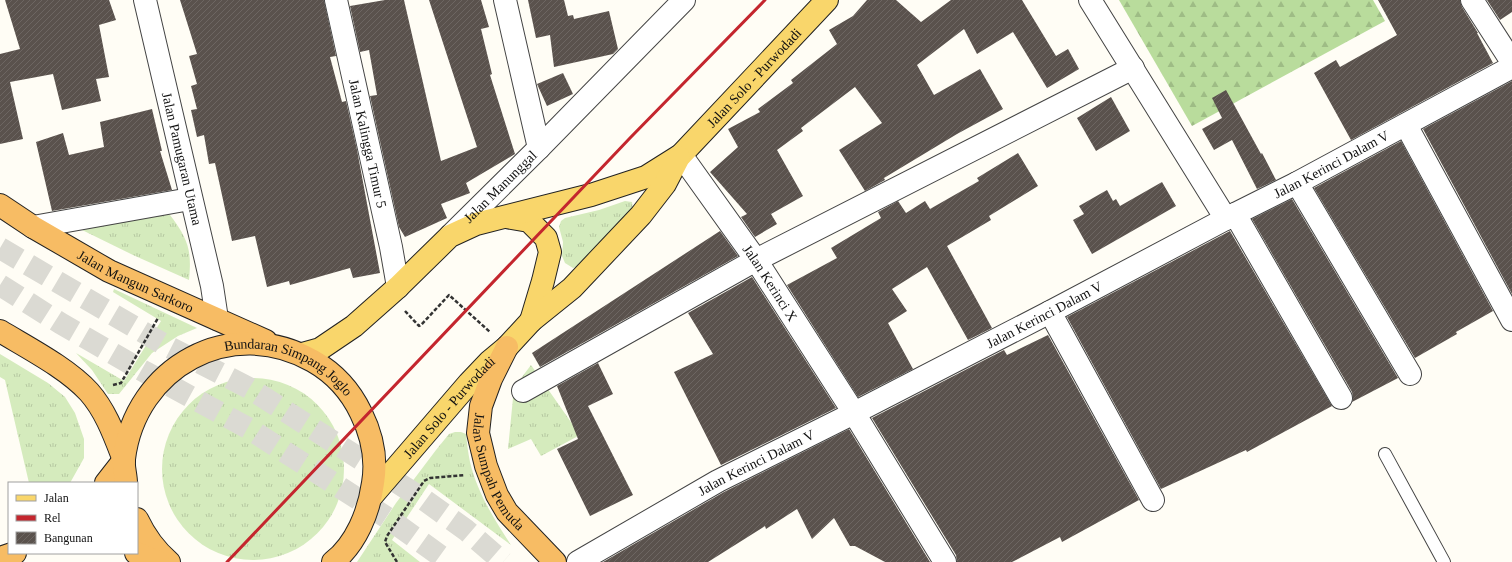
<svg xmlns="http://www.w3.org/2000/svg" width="1512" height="562" viewBox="0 0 1512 562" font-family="'Times New Roman',serif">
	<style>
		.grass { fill: url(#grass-tufts) }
		.forest { fill: url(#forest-firs) }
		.building { fill: url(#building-hatch) }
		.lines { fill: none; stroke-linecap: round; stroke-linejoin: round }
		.trunk-tunnel { stroke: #dbdad3; stroke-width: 22; stroke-dasharray: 22 11; stroke-linecap: butt }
		.service-casing { stroke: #444; stroke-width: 14 }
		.minor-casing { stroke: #444; stroke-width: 24 }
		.tertiary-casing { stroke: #444; stroke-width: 24 }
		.primary-casing { stroke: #222; stroke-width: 24 }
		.trunk-casing { stroke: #222; stroke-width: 24 }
		.path { stroke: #333; stroke-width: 2.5; stroke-dasharray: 4 2; stroke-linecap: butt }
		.service { stroke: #fff; stroke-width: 12 }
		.minor { stroke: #fff; stroke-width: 22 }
		.tertiary { stroke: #fff; stroke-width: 22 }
		.primary { stroke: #f9d66b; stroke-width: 22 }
		.trunk { stroke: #f7bc64; stroke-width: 22 }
		.rail { stroke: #c4262e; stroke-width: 3 }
		.labels { text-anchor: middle; stroke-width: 4; stroke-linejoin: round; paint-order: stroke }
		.street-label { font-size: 14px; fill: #111; stroke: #fff }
	</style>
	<defs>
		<pattern id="grass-tufts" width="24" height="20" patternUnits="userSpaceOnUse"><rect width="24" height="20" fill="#d5ebbd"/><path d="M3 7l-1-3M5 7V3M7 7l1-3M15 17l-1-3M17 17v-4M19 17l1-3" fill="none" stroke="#b6c8a1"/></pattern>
		<pattern id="forest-firs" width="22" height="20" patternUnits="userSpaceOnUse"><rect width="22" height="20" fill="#b9dc9c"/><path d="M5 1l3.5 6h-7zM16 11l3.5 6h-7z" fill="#9ebc85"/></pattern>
		<pattern id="building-hatch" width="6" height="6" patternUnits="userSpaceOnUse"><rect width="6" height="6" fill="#5a524d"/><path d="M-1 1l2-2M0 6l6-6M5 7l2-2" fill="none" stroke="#6d6662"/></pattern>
	</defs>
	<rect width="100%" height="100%" fill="#fffdf5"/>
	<g class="grass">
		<path d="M625,201L632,202L633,209L582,265L573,268L565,263L562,256L563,242L559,227L561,221L565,218L599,210Z"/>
		<path d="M152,214L170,215C188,239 192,250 189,280L133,255L80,229Z"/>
		<path d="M114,289L197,328L178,336L152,353L119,394H108L92,370L76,353L124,381L161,321L113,292Z"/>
		<path d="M0,354L48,383L65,397L75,413L84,439V458L70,483H29L5,380L0,377Z"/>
		<path d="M531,365L580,435L541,456L531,439L508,449L513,398L519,381Z"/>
		<circle cx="253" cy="469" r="91"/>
		<path d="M455,432H461L466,434C467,443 468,453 470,462C477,492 494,519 511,545L429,484L392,540L420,562H357L396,503L436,450L449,434Z"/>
	</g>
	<path class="forest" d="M1119,0H1373L1385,21L1192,126Z"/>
	<g class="building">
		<path d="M5,0H109L116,20L99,25L109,77L96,79L101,101L62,110L53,74L10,82L23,139L0,144V54L20,49Z"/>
		<path d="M180,0H324L336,56L330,57L342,102L346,101L357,150L380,273L353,278L350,268L290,285L289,281L267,287L255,236L232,241L215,163L209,164L204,135L197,137L191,110L197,109L191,86L197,84L189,56L197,54Z"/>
		<path d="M385,0H404L441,161L477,147L429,0H481L489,27L481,29L492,74L490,75L515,154L466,183L470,193L441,204L447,218L405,237L399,227L370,96L377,95L369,50L360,52L350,6Z"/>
		<path d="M528,0H564L568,16L573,15L574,19L609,11L618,49L613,54L554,67L550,35L536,38Z"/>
		<path d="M867,0H896L921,22L951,0H1022L1056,56L1068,49L1079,69L1047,88L1013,32L977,54L964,29L917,65L934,95L980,69L1003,109L957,134L884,178L885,180L865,191L839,150L882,123L855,87L801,128L803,131L777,150L803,196L771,214L777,224L755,237L741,217L747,214L710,172L738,147L728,129L760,112L758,109L793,83L791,80L837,44L829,30L853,16Z"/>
		<path d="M1378,0H1460L1462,7L1478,33H1477L1493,63L1351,140L1314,73L1336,60L1340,67L1397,35Z"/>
		<path d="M1487,0H1512V12L1500,20Z"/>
		<path d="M563,73L573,94L547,106L537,84Z"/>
		<path d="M1512,81V294L1423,129Z"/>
		<path d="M1226,90L1261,154L1262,153L1276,180L1257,189L1232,140L1214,150L1202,129L1222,118L1212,98Z"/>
		<path d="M1111,97L1130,131L1096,151L1077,118Z"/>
		<path d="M152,109L162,151H160L172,190L52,211L36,142L63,133L69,155L104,147L100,122Z"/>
		<path d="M1401,141L1493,311L1456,332L1457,334L1415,358L1314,188Z"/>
		<path d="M1018,153L1038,186L989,216L991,220L947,246L992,328L968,340L927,267L892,289L907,311L888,323L913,369L858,397L787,285L837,258L831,248L881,218L878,212L898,201L906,213L925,201L930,209L979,181L977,178Z"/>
		<path d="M1162,182L1176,206L1092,254L1073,220L1084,214L1079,206L1107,190L1113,201L1116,199L1120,206Z"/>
		<path d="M1292,199L1398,378L1352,402L1353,398L1352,392L1252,219Z"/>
		<path d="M720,231L738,256L540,367L532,353Z"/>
		<path d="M1230,231L1332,406L1247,452L1246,450L1161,489L1067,317Z"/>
		<path d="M752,277L836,408L721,465L674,372L713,354L688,313Z"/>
		<path d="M1048,335L1139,500L1062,542L1060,537L1012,562H957L956,555L872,418L1004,350L1007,355Z"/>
		<path d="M598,363L613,394L588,406L633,495L590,516L557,449L578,439L557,386Z"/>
		<path d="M849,429L930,562H885L855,546H850L834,518L812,539L797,509L766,529L765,526L708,562H603L724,492Z"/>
	</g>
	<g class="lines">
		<g class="trunk-tunnel">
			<path d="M0,248L165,345L249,388L423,499L466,530L503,562"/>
			<path d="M0,285L60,323L145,372L248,428L389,519L449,562"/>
		</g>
		<defs>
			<path id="service" d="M1385,454L1444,562"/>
			<g id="minor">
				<path id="s1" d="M336,0L391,247L398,287"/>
				<path d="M505,0L539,148"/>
				<path d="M1090,0L1226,219"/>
				<path d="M1472,0L1512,62"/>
				<path d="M1406,125L1512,320"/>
				<path id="s2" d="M681,155L756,260L854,413L945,562"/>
				<path d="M1297,183L1410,374"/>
				<path d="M1235,214L1341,398"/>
				<path d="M33,227L190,199"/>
				<path d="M1050,312L1153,500"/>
				<path d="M523,391L756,260L1133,68"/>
				<path id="s3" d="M578,562L718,481L854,413L1050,312L1235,214L1297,183L1512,67"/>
			</g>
			<g id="tertiary">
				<path id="s4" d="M145,0L212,286L217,319"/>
				<path id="s5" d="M451,235L539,148L684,0"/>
			</g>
			<g id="primary">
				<path d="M506,217L529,221L546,238L550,252L543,281L531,321"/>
				<path id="s6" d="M302,354L320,349L354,326L398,287L450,236L476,224L591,195L646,177L681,155L827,0"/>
				<path id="s7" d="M371,497L469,383L489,362L507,347L531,321L572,288L641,215L665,184L679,157"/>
			</g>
			<g id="trunk">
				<path id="s8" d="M0,205L33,227L109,271L266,341"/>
				<path d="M0,331C28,348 67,368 89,392C106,411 115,437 124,460"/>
				<path id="s9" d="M507,347L491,379L481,406L478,433L486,466L497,495L507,512L555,562"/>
				<path d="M106,483L124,460"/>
				<path id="s10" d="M126,483C126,475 123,467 124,459C135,367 231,314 313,361C334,373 351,392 361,413C372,435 377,459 373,483C369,512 356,544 333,562"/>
				<path d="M137,519C145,536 155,550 169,562"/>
				<path d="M136,553L158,562"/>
				<path d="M0,558L15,553"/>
			</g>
		</defs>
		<use href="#service" class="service-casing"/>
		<use href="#minor" class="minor-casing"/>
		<use href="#tertiary" class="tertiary-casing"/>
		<use href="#primary" class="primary-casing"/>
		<use href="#trunk" class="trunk-casing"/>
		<g class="path">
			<path d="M405,311L419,326L421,325L449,295L490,332"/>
			<path d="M113,385L121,383L158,318"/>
			<path d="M397,562L385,542L387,536L424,481L430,478L465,475"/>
		</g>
		<use href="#service" class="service"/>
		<use href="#minor" class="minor"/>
		<use href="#tertiary" class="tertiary"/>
		<use href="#primary" class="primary"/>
		<use href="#trunk" class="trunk"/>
		<path class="rail" d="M227,562L630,138L765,0"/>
	</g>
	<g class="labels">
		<g class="street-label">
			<text dy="5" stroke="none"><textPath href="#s6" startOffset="544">Jalan Solo - Purwodadi</textPath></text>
			<text dy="5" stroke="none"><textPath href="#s1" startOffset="147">Jalan Kalingga Timur 5</textPath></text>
			<text dy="5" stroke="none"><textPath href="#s4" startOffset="163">Jalan Pamugaran Utama</textPath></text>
			<text dy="5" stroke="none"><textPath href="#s3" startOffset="852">Jalan Kerinci Dalam V</textPath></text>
			<text dy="5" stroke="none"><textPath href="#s5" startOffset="69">Jalan Manunggal</textPath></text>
			<text dy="5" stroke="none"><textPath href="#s8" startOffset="156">Jalan Mangun Sarkoro</textPath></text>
			<text dy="5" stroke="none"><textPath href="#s2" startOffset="156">Jalan Kerinci X</textPath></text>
			<text dy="5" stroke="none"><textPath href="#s3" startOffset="528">Jalan Kerinci Dalam V</textPath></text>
			<text dy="5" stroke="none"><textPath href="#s10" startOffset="256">Bundaran Simpang Joglo</textPath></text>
			<text dy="5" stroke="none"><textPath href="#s7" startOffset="119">Jalan Solo - Purwodadi</textPath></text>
			<text dy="5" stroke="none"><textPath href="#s3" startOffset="204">Jalan Kerinci Dalam V</textPath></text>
			<text dy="5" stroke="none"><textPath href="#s9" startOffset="135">Jalan Sumpah Pemuda</textPath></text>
		</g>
	</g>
	<rect x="8" y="482" width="130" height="72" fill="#ffffff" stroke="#a0a0a0"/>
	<rect x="16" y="495" width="20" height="6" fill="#f9d66b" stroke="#a0a0a0"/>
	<text x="44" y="502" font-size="12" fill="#111111">Jalan</text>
	<rect x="16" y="515" width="20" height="6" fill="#c4262e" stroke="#a0a0a0"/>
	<text x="44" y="522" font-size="12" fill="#111111">Rel</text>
	<rect x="16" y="532" width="20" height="12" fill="url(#building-hatch)" stroke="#a0a0a0"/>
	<text x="44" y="542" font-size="12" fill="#111111">Bangunan</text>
</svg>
